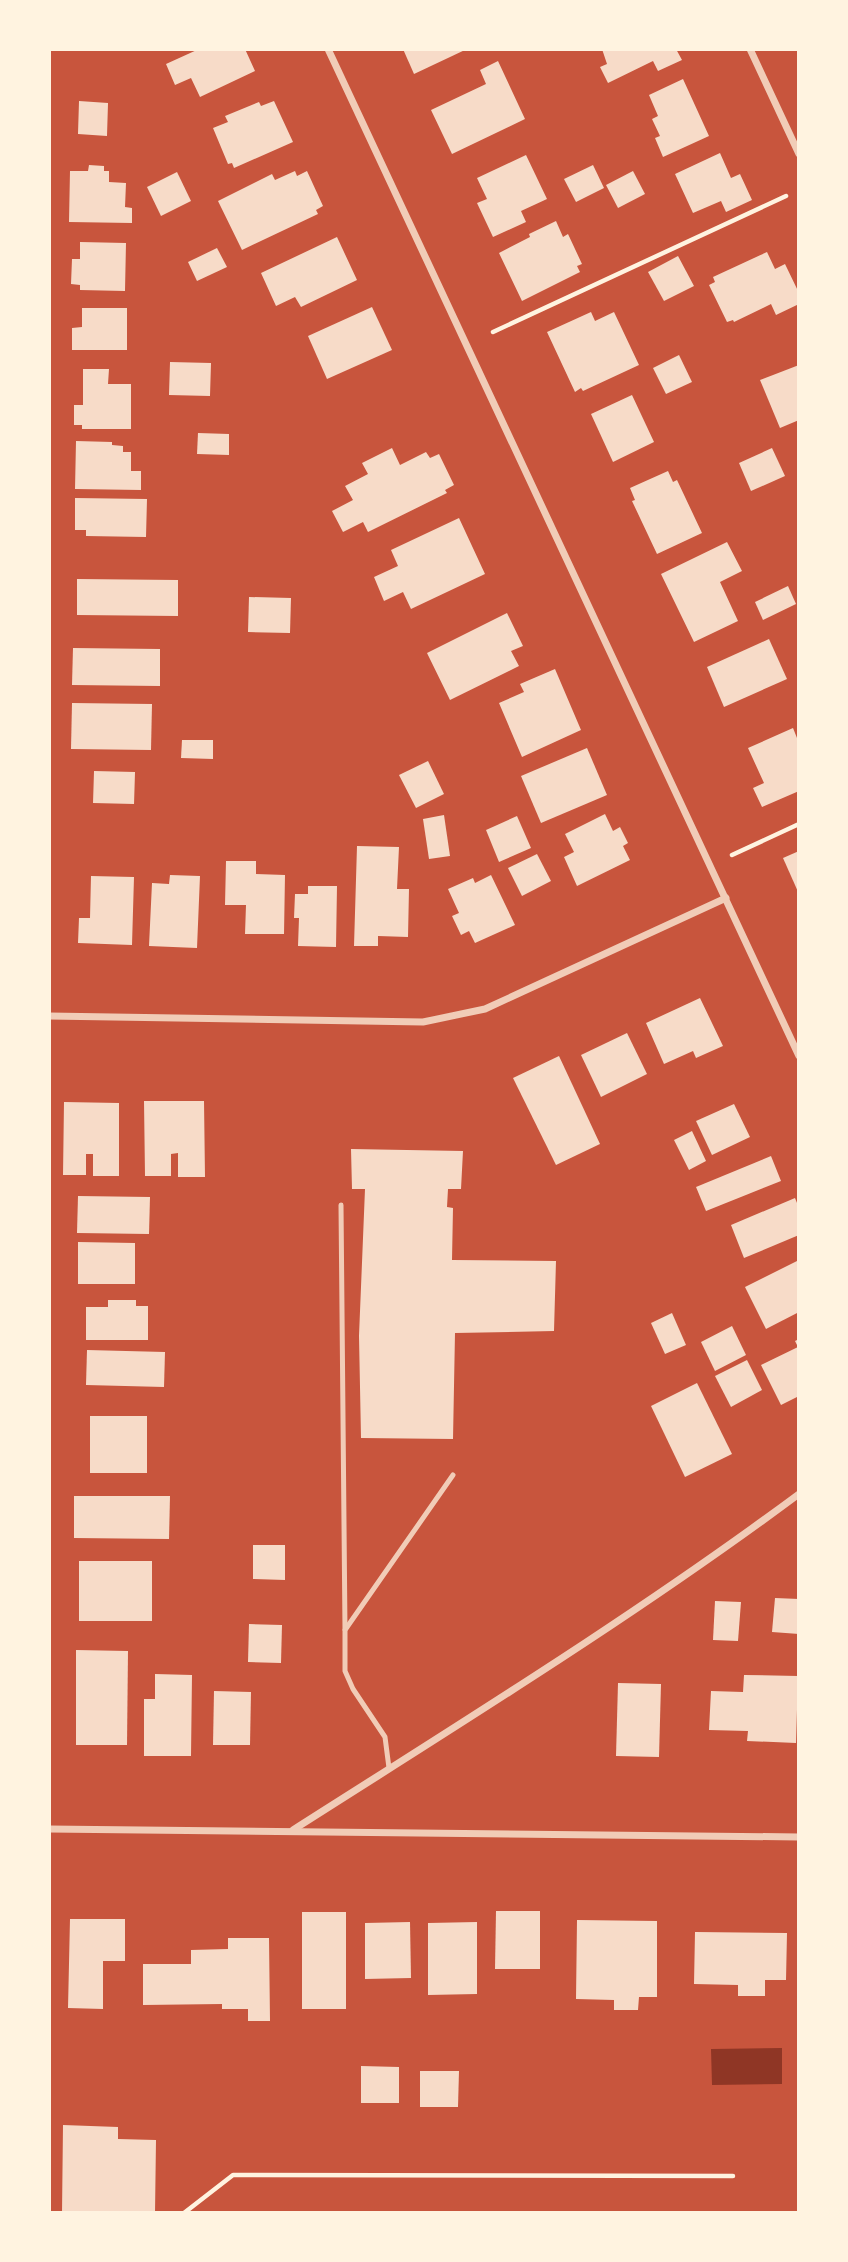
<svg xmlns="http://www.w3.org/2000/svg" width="848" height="2262" viewBox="0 0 848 2262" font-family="Arial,sans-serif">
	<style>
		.water { fill: #8f3625 }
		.building { fill: #f7dbc8 }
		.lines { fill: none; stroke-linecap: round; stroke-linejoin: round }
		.path { stroke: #fff3e0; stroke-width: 4.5 }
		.service { stroke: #f1ccb7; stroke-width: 5 }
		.minor { stroke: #f1ccb7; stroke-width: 7 }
	</style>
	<rect width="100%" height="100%" fill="#c8553d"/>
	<path class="water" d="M782,2048V2084L712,2085L711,2049Z"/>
	<g class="building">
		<path d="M199,49H245L255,71L200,97L191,78L175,85L166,64Z"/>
		<path d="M403,49H467L414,74Z"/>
		<path d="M676,49L682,60L658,71L653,61L608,83L600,67L607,64L602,49Z"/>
		<path d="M498,61L525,119L452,154L431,110L486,84L480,70Z"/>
		<path d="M683,79L709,136L663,157L655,138L660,136L652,119L658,116L649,95Z"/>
		<path d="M79,101L108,103L107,136L78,134Z"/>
		<path d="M274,101L293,142L234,168L232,163L228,164L213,128L228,122L225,116L259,102L261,106Z"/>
		<path d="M720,153L731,178L740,174L752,200L726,212L721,201L693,213L675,174Z"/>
		<path d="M526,155L547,199L521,211L526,222L493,237L477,203L487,199L477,178Z"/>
		<path d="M89,165L104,166V171H109V182L126,183L125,207L132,208V223L69,222L70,171H88Z"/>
		<path d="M593,165L604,188L576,202L564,179Z"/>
		<path d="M295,171L297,176L307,171L323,206L316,210L318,214L242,250L218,201L272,174L275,180Z"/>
		<path d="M633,171L645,194L618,208L606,185Z"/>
		<path d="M177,172L191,201L161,216L147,187Z"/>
		<path d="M556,221L563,237L568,234L582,264L577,266L580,272L522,301L499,253L530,237L529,234Z"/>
		<path d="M337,237L357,280L301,307L295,297L276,306L261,273Z"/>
		<path d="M80,242L126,243L125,291L80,290V285L71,284L72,259H80Z"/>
		<path d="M217,248L227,267L197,281L188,262Z"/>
		<path d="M767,252L775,269L785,264L799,293V304L776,315L771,304L734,322L733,320L727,322L709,285L715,282L713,277Z"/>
		<path d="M678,256L694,286L664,301L648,272Z"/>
		<path d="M372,307L392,350L327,379L308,336Z"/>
		<path d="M82,308H127V350H72V328L82,327Z"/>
		<path d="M591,312L595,321L614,312L639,365L583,391L581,388L575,392L547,332Z"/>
		<path d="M679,355L692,382L666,394L653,368Z"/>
		<path d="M170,362L211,363L210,396L169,395Z"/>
		<path d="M799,365V420L780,428L760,380Z"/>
		<path d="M83,369H109L108,384H131V429H82V425H74V405H83Z"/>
		<path d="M632,395L654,442L613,462L591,414Z"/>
		<path d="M198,433L229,434V455L197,454Z"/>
		<path d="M76,441L112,442V445L123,446V452H131V471H141V490L75,489Z"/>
		<path d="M392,448L400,465L426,452L430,458L439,454L454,485L445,490L447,493L368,532L363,522L343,532L332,511L353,500L345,486L368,474L362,463Z"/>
		<path d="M772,448L785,476L751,491L739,463Z"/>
		<path d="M668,471L673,482L677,480L702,533L657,554L632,501L635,500L630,488Z"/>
		<path d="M75,498L147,499L146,537L86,536V530H75Z"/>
		<path d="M459,518L485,574L411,609L403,592L384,601L374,577L398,566L391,550Z"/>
		<path d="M727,542L742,571L720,582L738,621L694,642L661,574Z"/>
		<path d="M77,579L178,580V616L77,615Z"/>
		<path d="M788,586L796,604L763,620L755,602Z"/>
		<path d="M249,597L291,598L290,633L248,632Z"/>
		<path d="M507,613L523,646L511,651L519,666L450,700L427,653Z"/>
		<path d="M769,639L787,679L724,707L707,667Z"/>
		<path d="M73,648L160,649V686L72,685Z"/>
		<path d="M555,669L581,730L522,757L499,703L524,692L520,684Z"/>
		<path d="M72,703L152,704L151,750L71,749Z"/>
		<path d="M793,728L799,743V791L762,807L753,788L764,783L748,748Z"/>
		<path d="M182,740H213V759L181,758Z"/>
		<path d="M587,748L607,795L541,823L521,776Z"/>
		<path d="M428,761L444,794L416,808L399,775Z"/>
		<path d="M94,771L135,772L134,804L93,803Z"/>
		<path d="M605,814L613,831L620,827L628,843L623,846L630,860L577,886L564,857L574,852L565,834Z"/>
		<path d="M444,815L450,856L429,859L423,819Z"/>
		<path d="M517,816L531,848L499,862L486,830Z"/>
		<path d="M357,846L399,847L397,889H409L408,937L378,936V946H354Z"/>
		<path d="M799,851V894L783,858Z"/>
		<path d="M537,854L551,881L522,896L508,868Z"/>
		<path d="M226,861H256V874L285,875L284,934H245L246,905H225Z"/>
		<path d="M170,875L200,876L197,948L149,946L152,883L169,884Z"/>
		<path d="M491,875L515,925L475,943L469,931L461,935L452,916L459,913L448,889L473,878L475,883Z"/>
		<path d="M91,876L134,877L132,945L78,943L79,918H90Z"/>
		<path d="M308,886H337L336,947L298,946L299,918H294L295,894H308Z"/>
		<path d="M700,998L723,1046L696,1058L693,1051L664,1064L646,1023Z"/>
		<path d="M627,1033L647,1074L601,1097L581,1055Z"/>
		<path d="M559,1056L600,1144L556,1165L513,1078Z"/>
		<path d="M144,1101H204L205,1177H178V1153L171,1154V1176H145Z"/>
		<path d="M64,1102L119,1103V1176H93V1154H86V1175H63Z"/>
		<path d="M734,1104L750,1137L712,1155L696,1121Z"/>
		<path d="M692,1131L706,1161L689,1170L674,1140Z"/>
		<path d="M351,1149L463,1151L461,1189H448L447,1207L453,1208L452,1260L556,1261L554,1331L455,1333L453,1439L361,1438L359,1336L365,1189H352Z"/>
		<path d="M771,1156L781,1181L706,1211L696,1187Z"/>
		<path d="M78,1196L150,1197L149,1234L77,1233Z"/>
		<path d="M795,1198L799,1208V1235L744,1258L731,1225Z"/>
		<path d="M78,1242L135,1243V1284H78Z"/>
		<path d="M799,1260V1312L766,1329L745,1287Z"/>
		<path d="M108,1300H136V1306H148V1340H86V1307H108Z"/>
		<path d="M672,1313L686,1345L665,1354L651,1323Z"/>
		<path d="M732,1326L746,1355L715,1371L701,1342Z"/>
		<path d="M799,1339V1396L781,1405L761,1365L798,1347L795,1341Z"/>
		<path d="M87,1350L165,1352L164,1387L86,1385Z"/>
		<path d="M747,1360L762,1390L731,1407L715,1376Z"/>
		<path d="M697,1383L732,1454L685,1477L651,1406Z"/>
		<rect x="90" y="1416" width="57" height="57"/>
		<path d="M74,1496H170L169,1539L74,1538Z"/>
		<path d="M253,1545H285V1580L253,1579Z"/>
		<rect x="79" y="1561" width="73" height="60"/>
		<path d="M775,1598L799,1599V1634L772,1632Z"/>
		<path d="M715,1601L741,1602L738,1641L713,1640Z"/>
		<path d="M249,1624L282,1625L281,1663L248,1662Z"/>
		<path d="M76,1650L128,1651L127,1745H76Z"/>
		<path d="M155,1674L192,1675L191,1756H144V1699H155Z"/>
		<path d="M744,1675L798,1676L796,1743L747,1741L748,1731L709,1730L711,1691L743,1692Z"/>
		<path d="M618,1683L661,1684L659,1757L616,1756Z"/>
		<path d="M214,1691L251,1692L250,1745H213Z"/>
		<path d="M496,1911H540V1969H495Z"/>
		<rect x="302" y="1912" width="44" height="97"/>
		<path d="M70,1919H125V1961H103V2009L68,2008Z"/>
		<path d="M577,1920L657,1921V1997H639L638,2010H614V2000L576,1999Z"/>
		<path d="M410,1922L411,1978L365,1979V1923Z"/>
		<path d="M477,1922V1994L428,1995V1923Z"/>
		<path d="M695,1932L787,1933L786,1980H765V1996H738V1985L694,1984Z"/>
		<path d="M228,1938H269L270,2021H248V2009H222V2004L143,2005V1964H191V1950L228,1949Z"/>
		<path d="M361,2066L399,2067V2103H361Z"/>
		<path d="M420,2071H459L458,2107H420Z"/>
		<path d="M63,2125L118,2127V2139L156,2140L155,2213H62Z"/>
	</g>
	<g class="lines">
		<g class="path">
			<path d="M493,332L786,196"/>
			<path d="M732,855L799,824"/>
			<path d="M184,2213L233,2175L733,2176"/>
		</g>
		<g class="service">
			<path d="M341,1205L345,1630"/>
			<path d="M389,1768L385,1737L353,1689L345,1671V1630L453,1475"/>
		</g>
		<g class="minor">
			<path d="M328,49L799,1056"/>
			<path d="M750,49L799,154"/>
			<path d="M49,1016L423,1022L485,1009L726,898"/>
			<path d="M49,1829L799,1837"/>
			<path d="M293,1830C464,1721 636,1615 799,1494"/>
		</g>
	</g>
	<rect width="848" height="2262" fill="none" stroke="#fff3e0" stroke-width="102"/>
</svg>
